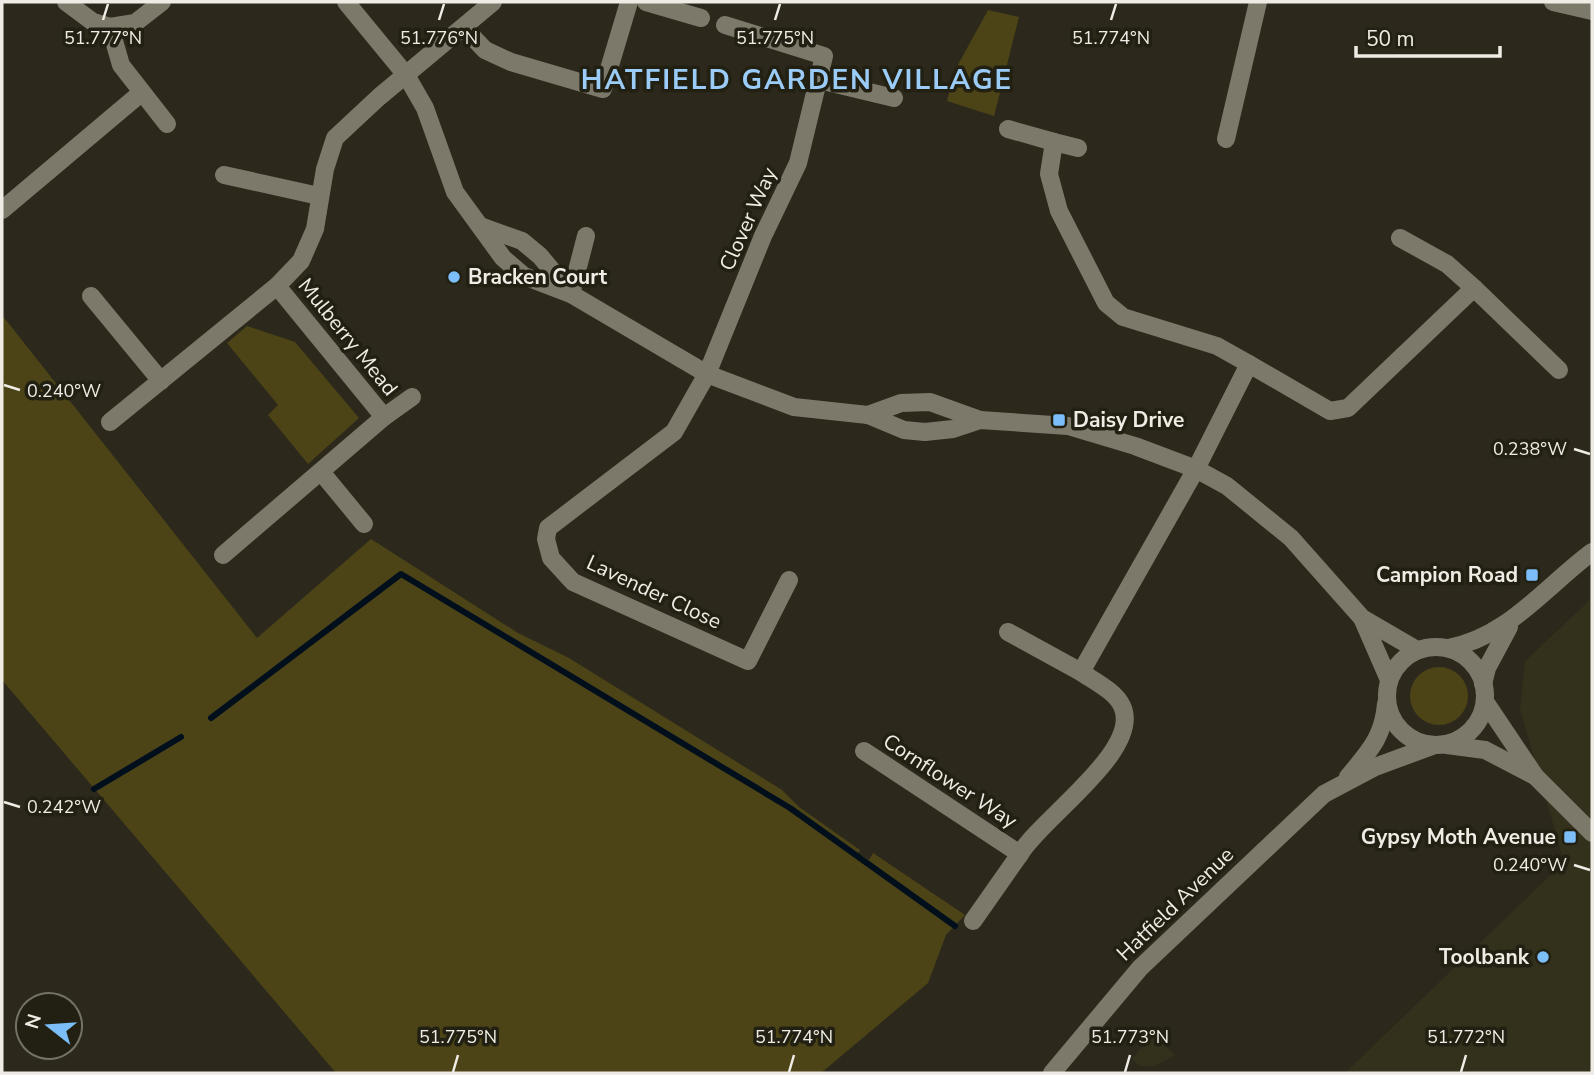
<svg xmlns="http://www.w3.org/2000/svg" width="1594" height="1075" viewBox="0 0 1594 1075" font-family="'Nunito Sans',sans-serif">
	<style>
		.built { fill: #33301c }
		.green { fill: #4c4416 }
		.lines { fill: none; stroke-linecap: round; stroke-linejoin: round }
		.stream { stroke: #010f1d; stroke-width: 6 }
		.minor { stroke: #7c796a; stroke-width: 18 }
		.ticks { fill: none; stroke: #eeece4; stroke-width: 2.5 }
		.poi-dot { fill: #7bbef8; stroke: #222013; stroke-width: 2.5 }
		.labels { text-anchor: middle; stroke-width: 7; stroke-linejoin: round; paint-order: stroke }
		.street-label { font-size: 21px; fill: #eeece4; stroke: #222013 }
		.poi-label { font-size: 21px; font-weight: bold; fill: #eeece4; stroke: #222013; text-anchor: end }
		.district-label { font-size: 28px; font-weight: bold; letter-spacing: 2px; fill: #9bccf7; stroke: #222013 }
		.ticks-label { font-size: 18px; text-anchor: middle; fill: #eeece4; stroke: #222013; stroke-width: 7; stroke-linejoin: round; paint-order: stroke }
	</style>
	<rect width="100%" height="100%" fill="#2c291c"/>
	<g class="built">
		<path d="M1592,598V1073H1345L1564,862L1520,709L1525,661Z"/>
		<path d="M1153,1035L1175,1055L1155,1066H1140L1132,1059Z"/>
	</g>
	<g class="green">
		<path d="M988,10L1019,17L994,116L947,101L954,72Z"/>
		<path d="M2,315L257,638L371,539L518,633L569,658L782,790L799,807L860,850L858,853L869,860L873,853L965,915L946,935L928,983L821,1073H336L2,680Z"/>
		<path d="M247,326L295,342L359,418L308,464L268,415L278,405L227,343Z"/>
		<circle cx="1439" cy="696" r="29"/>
	</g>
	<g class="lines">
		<g class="stream">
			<path d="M211,718L401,574L790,808L955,926"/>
			<path d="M94,789L181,737"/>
		</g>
		<g class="minor">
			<path d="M66,2L93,22L110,27"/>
			<path d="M162,2L135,23L110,27L121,65L167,124"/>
			<path d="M346,2L406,75L425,108L455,192L503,258L524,276L571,294L707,374L794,407L868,415L904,430L925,432L953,429L980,420L1068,426L1135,446L1196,469L1227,486L1291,538L1362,618L1417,650"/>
			<path d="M646,2L701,18"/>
			<path d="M1553,2L1592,11"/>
			<path d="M725,25L824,56L798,163L763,236L707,374L674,432L548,528L546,539L551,558L573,582L748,661L789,580"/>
			<path d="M464,28L485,50L511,62L603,89L629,2"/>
			<path d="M819,80L894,98"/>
			<path d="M1008,129L1054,142L1049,174L1059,211L1106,303L1123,317L1217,346L1249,364"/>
			<path d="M1226,139L1258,2"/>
			<path d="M1054,142L1078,148"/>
			<path d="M224,175L319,196"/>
			<path d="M2,210L141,93"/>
			<path d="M480,226L522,241L540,256L570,292"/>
			<path d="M1400,238L1447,264L1474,288"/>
			<path d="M571,294L586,236"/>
			<path d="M91,296L161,381"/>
			<path d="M868,415L901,403L930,402L980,420"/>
			<path d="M384,417L412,397"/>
			<path d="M110,422L277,286"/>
			<path d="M322,473L364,524"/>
			<path d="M223,555L384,417L277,286L301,261L315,229L325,169L335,138L379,97L493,2"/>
			<path d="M1362,618L1389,680"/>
			<path d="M1008,632L1081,672"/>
			<circle cx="1436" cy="696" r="49"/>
			<path d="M1448,648C1507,638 1546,586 1592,552"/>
			<path d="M1483,684L1487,668L1509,627"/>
			<path d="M1486,703L1535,776L1592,833"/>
			<path d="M1447,745L1485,750L1535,776"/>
			<path d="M864,751L1020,854C1041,818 1143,750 1122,706C1115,691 1094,681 1081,672L1196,469L1249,364L1330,411L1348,408L1474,288L1559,370"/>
			<path d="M1348,777C1369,751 1383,738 1386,704"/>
			<path d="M973,921L1020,854"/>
			<path d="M1052,1073L1140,968L1324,794L1375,767L1432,746"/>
		</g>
	</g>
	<path class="ticks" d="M103,20L108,4M439,20L444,4M775,20L780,4M1111,20L1116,4M4,385L20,390M1574,449L1590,454M4,802L20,807M1574,865L1590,870M453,1072L458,1055M789,1072L794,1055M1125,1072L1130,1055M1461,1072L1466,1055"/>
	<g class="poi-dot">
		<circle cx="454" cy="277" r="7"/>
		<rect x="1052" y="413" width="14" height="14" rx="3.5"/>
		<rect x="1525" y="568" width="14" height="14" rx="3.5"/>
		<rect x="1563" y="830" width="14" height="14" rx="3.5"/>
		<circle cx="1543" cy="957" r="7"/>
	</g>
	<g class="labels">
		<g class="street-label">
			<text transform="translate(748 219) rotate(-66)" y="7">Clover Way</text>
			<text transform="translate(348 337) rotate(51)" y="7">Mulberry Mead</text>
			<text transform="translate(654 592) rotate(25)" y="7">Lavender Close</text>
			<text transform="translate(950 781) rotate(33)" y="7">Cornflower Way</text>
			<text transform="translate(1175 904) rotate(-44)" y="7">Hatfield Avenue</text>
		</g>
		<g class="poi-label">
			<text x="468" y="284" text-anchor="start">Bracken Court</text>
			<text x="1073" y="427" text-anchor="start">Daisy Drive</text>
			<text x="1518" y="582">Campion Road</text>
			<text x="1556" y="844">Gypsy Moth Avenue</text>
			<text x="1529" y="964">Toolbank</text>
		</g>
		<g class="district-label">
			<text x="797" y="89">HATFIELD GARDEN VILLAGE</text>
		</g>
	</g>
	<g class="ticks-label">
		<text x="103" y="44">51.777°N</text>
		<text x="439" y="44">51.776°N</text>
		<text x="775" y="44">51.775°N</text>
		<text x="1111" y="44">51.774°N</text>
		<text x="64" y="397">0.240°W</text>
		<text x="1530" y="455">0.238°W</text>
		<text x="64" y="813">0.242°W</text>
		<text x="1530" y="871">0.240°W</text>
		<text x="458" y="1043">51.775°N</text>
		<text x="794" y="1043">51.774°N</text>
		<text x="1130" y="1043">51.773°N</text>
		<text x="1466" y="1043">51.772°N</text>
	</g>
	<rect width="1594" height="1075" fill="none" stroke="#eeece4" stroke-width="7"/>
	<g transform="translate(49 1026) rotate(287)"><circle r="33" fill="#222013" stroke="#747267" stroke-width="2"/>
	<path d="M0-5L12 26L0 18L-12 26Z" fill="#7bbef8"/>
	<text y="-10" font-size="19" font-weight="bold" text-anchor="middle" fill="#eeece4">N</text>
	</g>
	<path d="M1356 46v10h144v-10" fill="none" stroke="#eeece4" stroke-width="3.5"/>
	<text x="1366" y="46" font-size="21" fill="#eeece4" stroke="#222013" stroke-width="5" paint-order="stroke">50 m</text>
</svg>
